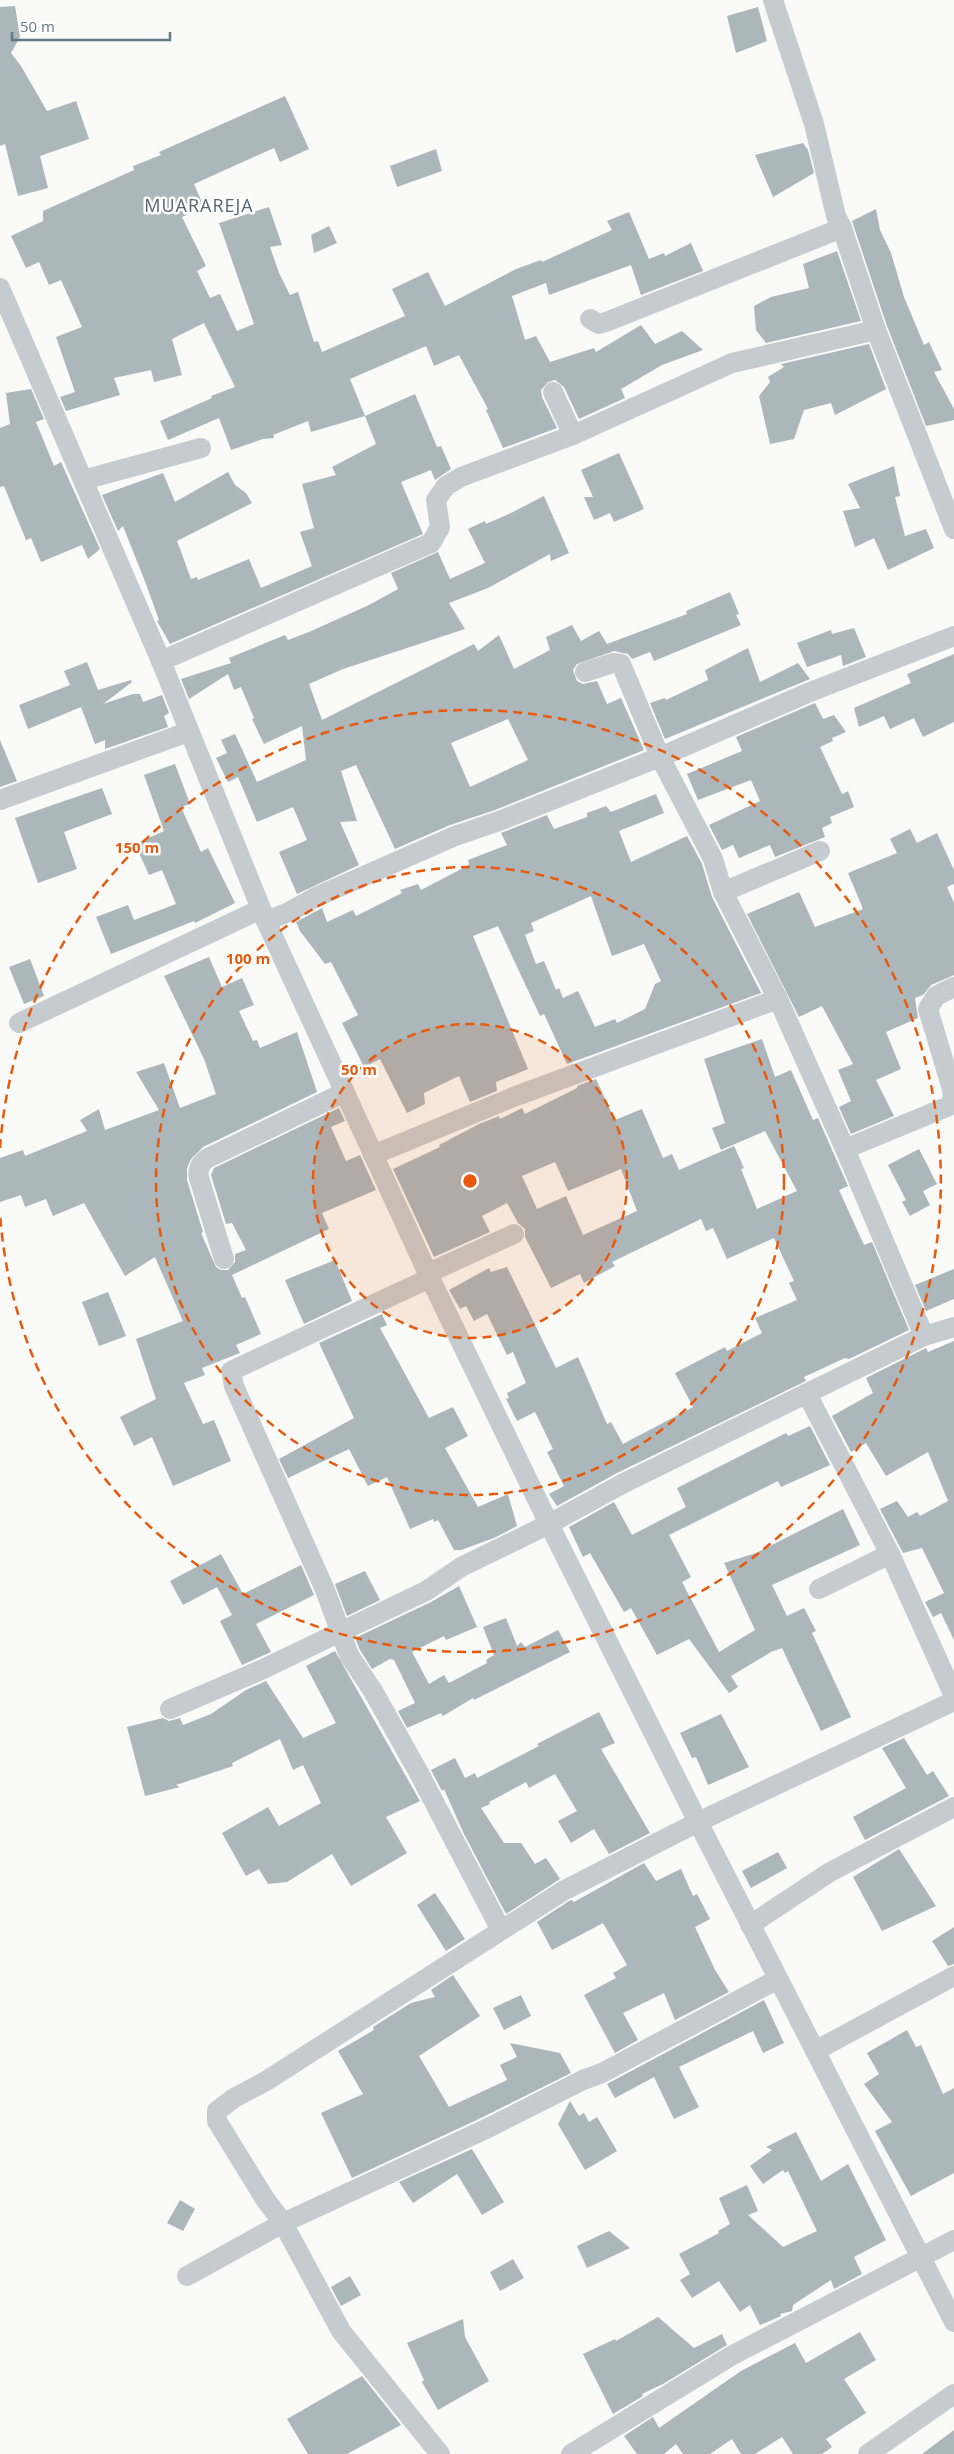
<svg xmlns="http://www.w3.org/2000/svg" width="954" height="2454" viewBox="0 0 954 2454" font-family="'Open Sans',sans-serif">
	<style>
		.building { fill: #abb7bb; fill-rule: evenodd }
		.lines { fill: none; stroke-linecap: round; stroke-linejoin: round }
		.minor { stroke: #c5cbce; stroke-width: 20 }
		.ring { fill: none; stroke: #e8590c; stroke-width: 2.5; stroke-dasharray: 9 6 }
		.labels { text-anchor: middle; stroke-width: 5; stroke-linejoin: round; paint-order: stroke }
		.quarter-label { font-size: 18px; letter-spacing: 1px; fill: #56676f; stroke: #fff }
		.centre { fill: #e8590c; stroke: #fff; stroke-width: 2.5 }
		.ring-label { font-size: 15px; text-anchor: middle; font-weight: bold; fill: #e8590c; stroke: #fff; stroke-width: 5; stroke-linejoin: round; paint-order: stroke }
	</style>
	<rect width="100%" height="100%" fill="#fafaf8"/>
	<g class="building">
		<path d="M15,6L20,37L11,53L21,66L47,111L76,101L89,139L40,156L48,188L18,196L5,144L0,146V7Z"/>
		<path d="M758,7L767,41L736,53L727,16Z"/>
		<path d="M285,96L309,149L280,162L274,148L194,184L204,207L182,217L206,266L197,271L210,298L220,294L237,331L254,324L219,223L269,207L282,245L270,247L279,273L290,295L298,292L314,342L318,341L322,352L405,316L392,289L428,272L445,306L516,269L541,260L542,262L612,230L607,221L629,212L649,259L664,253L665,256L691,243L703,271L641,295L631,265L549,295L546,283L512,296L525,340L536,336L550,362L594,348L596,352L641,325L655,344L682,331L703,350L662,365L621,389L625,398L579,419L564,387L555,380L548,382L541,390L542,397L557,428L503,448L486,410L488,409L459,355L434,366L426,346L350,379L365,416L311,432L308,421L273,435L274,438L263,439L231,450L219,418L168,440L160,421L212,398L211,396L235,387L204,323L172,339L182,375L154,382L151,370L114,378L120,395L66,411L60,397L75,392L56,337L82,327L61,280L49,285L39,262L26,268L11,236L43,221V211L134,170L133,166L161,155L159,152Z"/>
		<path d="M803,143L808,150L814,173L773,197L755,155Z"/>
		<path d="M436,149L442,171L397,187L390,166Z"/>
		<path d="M876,209L880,230L891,253L904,297L924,345L929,342L942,370L934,372L954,409V420L926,426L887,326L852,221Z"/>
		<path d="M329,226L337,243L314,253L311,235Z"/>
		<path d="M837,251L861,321L766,343L756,330L754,306L771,297L809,288L803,264Z"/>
		<path d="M869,344L886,389L835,415L831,403L804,410L794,439L770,444L759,396L770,382L768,377L784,367L781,364Z"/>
		<path d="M31,389L44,419L36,422L54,466L61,462L100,549L88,559L82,545L41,562L31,538L26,540L4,486L0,487V428L10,424L6,393Z"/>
		<path d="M415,394L437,447L441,446L451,469L435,480L431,470L401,482L423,534L170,644L157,621L159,620L146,584L123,526L118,531L102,495L163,473L175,502L228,472L235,485L246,493L252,503L177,541L191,579L197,577L198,580L249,559L261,588L312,566L300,532L314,528L302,484L336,475L332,467L376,444L365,416Z"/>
		<path d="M619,453L644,509L614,522L610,513L594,520L584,497H593L581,470Z"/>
		<path d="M894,466L900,496L895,497L905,536L926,529L934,548L888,570L874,538L855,547L843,511L860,508L848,484Z"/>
		<path d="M544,496L569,553L551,561L550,554L488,588L449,603L465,629L343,669L309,684L322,720L474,644L478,651L499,635L514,669L550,650L546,637L572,625L581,641L599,631L607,644L687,614L686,611L730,592L739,614L736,615L741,625L654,661L650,652L632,659L628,654L614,651L577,664L573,670L577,681L583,684L597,681L607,704L621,698L644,750L495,810L450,825L395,849L356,765L341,771L357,821L340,822L359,865L297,894L279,852L307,840L293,807L257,822L238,777L228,782L216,758L227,753L221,740L235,734L257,782L306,760L302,726L264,744L252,719L254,718L241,687L234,690L228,674L189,699L181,679L231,663L229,658L285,635L288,640L309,632L369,605L398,589L391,573L438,552L450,579L485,563L468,529L485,521L486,524L511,513ZM508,719L528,760L470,787L451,743Z"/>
		<path d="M854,628L866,657L843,666L841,655L807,667L797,643L831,630L832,634Z"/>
		<path d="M748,648L760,682L798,663L810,679L665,739L650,703L665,698L666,700L708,680L705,670Z"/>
		<path d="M954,654V722L923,737L914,718L890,729L884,716L859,727L854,708L911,683L907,674Z"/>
		<path d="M87,662L98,690L131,680L132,682L103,704L133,694H140L143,702L162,695L169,713L164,716L168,727L105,749V740L95,744L81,707L28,729L19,705L70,685L64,671Z"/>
		<path d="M815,703L823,719L834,715L846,732L832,738L833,741L820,747L842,794L848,791L854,807L830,817L832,823L822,828L825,837L775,857L770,845L739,858L733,845L722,850L709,825L760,801L751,780L698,800L687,774L742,751L736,737Z"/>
		<path d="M0,740L17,781L0,787Z"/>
		<path d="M175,764L190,804L181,807L201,852L208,848L235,903L195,923L194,921L111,954L96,917L128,905L134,920L176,904L162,870L149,875L135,844L164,831L144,775Z"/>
		<path d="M102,788L112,814L64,832L77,869L38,883L15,818Z"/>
		<path d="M656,794L664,813L619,831L631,862L687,836L702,864L712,897L761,993L567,1064L544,1014L540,1016L498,926L473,936L528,1069L496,1082L497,1091L470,1102L459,1076L424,1093L425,1104L407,1113L380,1059L364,1067L342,1023L358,1015L331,962L325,964L300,931L296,922L322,908L327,922L353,910L356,916L402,893L400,890L418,884L421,890L469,865L468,860L507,845L501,833L547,815L554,829L587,817V813L606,806L611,812ZM591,896L612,956L644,944L661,981L655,984L645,1009L617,1023L615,1019L595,1027L578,991L563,998L559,988L556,990L544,961L536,964L525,935L534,931L531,923Z"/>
		<path d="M910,829L917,843L937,833L954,870V884L947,887L954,903V975L931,985L923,995L915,998L918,1018L886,1032L901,1069L876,1080L894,1116L851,1134L839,1107L851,1101L838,1070L853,1064L822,1006L799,1017L747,914L799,892L815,927L863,909L848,873L897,853L890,839Z"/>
		<path d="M209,957L222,987L242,978L254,1005L239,1011L253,1041L257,1040L260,1048L297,1032L317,1092L203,1147L191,1159L187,1168V1180L203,1232L201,1233L216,1267L221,1270H228L235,1262V1254L246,1250L232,1223L226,1224L211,1175L214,1168L339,1108L345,1121L331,1127L346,1161L360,1155L376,1190L322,1213L329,1229L232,1275L242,1298L245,1297L261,1334L236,1345L240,1353L202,1368L205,1375L184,1383L203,1424L214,1420L231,1461L173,1486L152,1437L134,1446L120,1417L156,1399L136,1339L183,1321L155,1257L125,1276L84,1203L53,1216L46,1199L25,1207L21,1195L0,1202V1158L23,1150L25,1156L87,1131L80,1120L99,1109L105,1130L159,1110L136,1072L164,1063L180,1108L216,1094L204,1059L164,976Z"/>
		<path d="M30,959L44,996L24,1004L9,967Z"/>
		<path d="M762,1039L775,1077L791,1070L813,1120L818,1118L848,1186L839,1190L864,1245L872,1242L909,1330L849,1359L845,1358L804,1377L806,1381L617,1473L557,1506L549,1494L564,1486L547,1452L553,1449L535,1412L517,1421L506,1399L509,1398L507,1393L526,1383L513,1352L507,1355L487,1314L474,1321L466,1306L460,1309L449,1290L489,1268L491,1272L507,1267L556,1368L578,1357L607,1424L611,1422L623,1444L693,1407L675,1373L725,1347L727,1351L762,1333L755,1318L797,1300L789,1283L794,1281L774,1238L727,1259L713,1228L706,1231L701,1219L612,1262L615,1266L584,1283L580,1274L551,1288L525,1237V1229L518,1223L507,1203L482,1216L490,1232L434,1257L393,1169L440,1147L439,1145L479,1124L499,1116L500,1119L522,1108L525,1114L577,1088V1086L596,1079L615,1120L642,1109L663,1158L672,1154L679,1170L734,1146L744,1168L741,1169L757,1209L797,1191L765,1131L721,1150L712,1128L725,1123L704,1059ZM555,1162L568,1191L621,1169L637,1211L583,1235L566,1196L537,1209L522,1176Z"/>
		<path d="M919,1149L937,1184L923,1191L930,1205L910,1216L902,1202L906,1200L888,1165Z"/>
		<path d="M335,1260L352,1301L304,1324L285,1280Z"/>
		<path d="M954,1269V1299L926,1311L915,1285Z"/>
		<path d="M108,1292L126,1336L99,1346L82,1302Z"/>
		<path d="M382,1314L387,1325L380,1328L429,1418L453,1407L468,1436L445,1448L478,1507L508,1494L517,1526L494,1538L461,1550H454L438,1520L434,1522L433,1519L410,1529L387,1477L368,1486L349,1449L288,1478L279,1459L354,1418L319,1343Z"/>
		<path d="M954,1341V1640L941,1613L933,1617L925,1602L944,1593L922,1548L903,1553L880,1509L897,1501L908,1517L917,1512L920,1516L948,1501L928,1452L886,1476L866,1443L851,1452L832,1416L873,1393L866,1378L926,1348L928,1352Z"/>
		<path d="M810,1426L830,1465L781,1487L778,1481L669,1535L691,1577L682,1582L719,1652L755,1630L724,1563L756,1553L843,1509L860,1545L772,1585L787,1616L804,1608L816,1631L812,1633L851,1717L821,1731L782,1648L771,1652L731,1676L738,1687L729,1693L689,1639L657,1655L631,1608L624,1612L590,1553L583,1557L569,1527L614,1502L632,1535L686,1507L677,1488L786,1433L788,1436Z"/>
		<path d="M221,1554L243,1594L301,1565L314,1595L256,1624L271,1652L242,1665L220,1621L232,1615L217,1587L183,1605L170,1581Z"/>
		<path d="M365,1571L380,1600L347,1616L335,1584Z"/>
		<path d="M459,1586L477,1627L446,1640L444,1636L412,1652L429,1684L444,1675L449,1683L487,1663L486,1660L494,1655L483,1627L506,1618L517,1646L521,1642L525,1647L558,1630L570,1652L474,1700L473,1698L443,1716L441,1713L407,1728L398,1711L415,1703L394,1660L390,1659L372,1669L360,1650L355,1638L431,1602Z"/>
		<path d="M335,1651L420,1801L386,1817L407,1853L351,1886L332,1854L287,1882L268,1884L259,1869L246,1876L222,1833L268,1807L279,1826L321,1803L303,1765L293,1770L280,1739L232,1763L233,1766L176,1785L180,1787L145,1796L127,1727L163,1718L169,1721L180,1718L183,1725L211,1714L246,1690L266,1681L303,1738L336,1723L306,1666Z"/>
		<path d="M599,1712L615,1743L601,1749L650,1833L609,1854L594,1829L571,1843L558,1821L577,1811L555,1774L529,1788L526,1782L489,1802L490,1804L481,1808L504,1843H521L535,1864L546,1858L560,1879L506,1914L464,1834L444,1789L442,1791L431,1770L455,1758L465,1778L475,1773L477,1778L539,1746L537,1744Z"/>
		<path d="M721,1714L749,1767L708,1785L696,1757L692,1758L680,1733Z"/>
		<path d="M904,1738L927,1775L933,1771L949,1796L865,1840L853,1817L906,1788L882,1748Z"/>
		<path d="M899,1849L936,1906L882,1931L853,1877Z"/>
		<path d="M778,1852L787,1868L751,1888L742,1871Z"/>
		<path d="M644,1863L656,1881L681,1869L693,1896L697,1894L710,1919L695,1927L715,1970L729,1992L675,2020L664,1993L623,2013L638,2040L615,2053L584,1995L616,1978L613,1973L627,1965L603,1923L552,1950L537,1922L569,1901L572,1900L574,1902Z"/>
		<path d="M435,1893L465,1939L446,1951L417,1905Z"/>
		<path d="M954,1927V1964L948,1966L932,1941Z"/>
		<path d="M453,1975L480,2016L419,2056L449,2107L507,2080L500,2065L517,2057L510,2043L560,2053L571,2073L481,2118L352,2178L321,2113L363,2094L338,2051L374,2030L373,2027L411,2003L435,1997L431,1990Z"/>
		<path d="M521,1995L531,2016L504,2030L493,2008Z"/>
		<path d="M764,2000L784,2043L763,2053L753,2031L679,2067L699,2107L674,2119L654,2077L615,2098L607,2084Z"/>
		<path d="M907,2030L916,2047L921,2045L943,2094L954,2088V2173L911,2196L875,2131L892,2122L864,2084L879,2074L867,2053Z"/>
		<path d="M570,2101L579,2116L584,2113L589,2122L597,2117L617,2151L585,2170L558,2124Z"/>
		<path d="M796,2132L821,2181L848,2164L886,2240L854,2257L862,2274L834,2289L831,2280L793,2305L792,2311L780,2314L781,2316L760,2325L750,2305L740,2312L719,2281L692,2298L680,2280L690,2274L679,2254L719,2233L718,2231L730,2224L719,2198L747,2185L758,2211L748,2215L783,2247L817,2231L788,2171L785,2173L783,2170L763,2184L750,2166L772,2150L766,2147Z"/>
		<path d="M472,2149L504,2202L482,2215L457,2174L413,2203L399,2182Z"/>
		<path d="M180,2200L195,2209L183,2231L167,2223Z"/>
		<path d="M609,2231L630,2248L587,2268L577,2246Z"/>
		<path d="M513,2259L524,2278L500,2291L490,2272Z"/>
		<path d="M350,2276L361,2295L341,2306L331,2287Z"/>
		<path d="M658,2317L694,2348L722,2334L727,2345L663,2384L642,2394L643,2396L613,2414L583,2354L615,2339L616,2341Z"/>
		<path d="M463,2319L465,2337L489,2381L438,2410L422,2382L424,2380L407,2343Z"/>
		<path d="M860,2332L876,2360L844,2379L866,2413L826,2439L832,2447L822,2454H793L782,2437L755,2454H741L732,2439L710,2454H683L676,2444L664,2454H637L624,2436L653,2417L659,2428L741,2371L795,2343L806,2363Z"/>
		<path d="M362,2376L401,2425L347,2454H308L287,2419Z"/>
		<path d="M954,2430V2454H922Z"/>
	</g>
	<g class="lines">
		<g class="minor">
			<path d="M773,0L814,124L836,216L842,228L876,330L954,529"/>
			<path d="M0,288L161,661L266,921L430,1278L549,1524L698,1822L954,2322"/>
			<path d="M590,319L599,324L606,322L842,228"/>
			<path d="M553,392L573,435"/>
			<path d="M83,480L201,448"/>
			<path d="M161,661L431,543L440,527L436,500L446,486L461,477L573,435L732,363L876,330"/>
			<path d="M585,672L613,663L621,664L660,757L713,859L723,892L778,999L845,1149L924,1336"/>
			<path d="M0,800L188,732"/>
			<path d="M723,892L820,851"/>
			<path d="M266,921L289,912L314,898L455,836L499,821L660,757L810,692L954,636"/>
			<path d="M19,1023L261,909"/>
			<path d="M845,1149L949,1106L953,1098L952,1089L928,1009L936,996L954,987"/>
			<path d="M373,1155L516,1096L778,999"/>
			<path d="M224,1259L199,1178C197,1170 200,1163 208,1158L345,1092"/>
			<path d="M428,1273L514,1234"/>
			<path d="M430,1278L231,1371L234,1386L325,1590L349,1655L373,1691L420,1775L501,1930"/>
			<path d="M807,1394L890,1554L954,1696"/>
			<path d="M819,1589L890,1554"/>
			<path d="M170,1709L261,1670L426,1591L461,1567L549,1524L622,1484L924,1336L954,1327"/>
			<path d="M750,1925L830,1872L954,1807"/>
			<path d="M815,2051L954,1976"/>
			<path d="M187,2276L283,2223L486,2129L583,2080L602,2073L778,1979"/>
			<path d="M440,2454L341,2331L283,2223L265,2199L217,2121V2111L234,2098L266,2081L563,1891L698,1822L954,1701"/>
			<path d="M571,2454L731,2356L954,2240"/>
			<path d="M868,2454L954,2394"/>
		</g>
	</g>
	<circle cx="470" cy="1181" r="157" fill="#e8590c" fill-opacity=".12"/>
	<g class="ring">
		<circle cx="470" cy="1181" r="157"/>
		<circle cx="470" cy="1181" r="314"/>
		<path d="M0 1148A471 471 0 1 1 0 1214"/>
	</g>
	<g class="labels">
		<g class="quarter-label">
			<text x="199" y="212">MUARAREJA</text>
		</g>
	</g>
	<circle cx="470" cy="1181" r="8" class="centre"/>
	<g class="ring-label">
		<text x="137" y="853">150 m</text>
		<text x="248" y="964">100 m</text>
		<text x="359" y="1075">50 m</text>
	</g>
	<path d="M12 32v8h158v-8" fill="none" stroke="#637a84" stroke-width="2.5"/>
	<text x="20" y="32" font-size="15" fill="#637a84" stroke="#ffffff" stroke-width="4" paint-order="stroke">50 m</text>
</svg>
